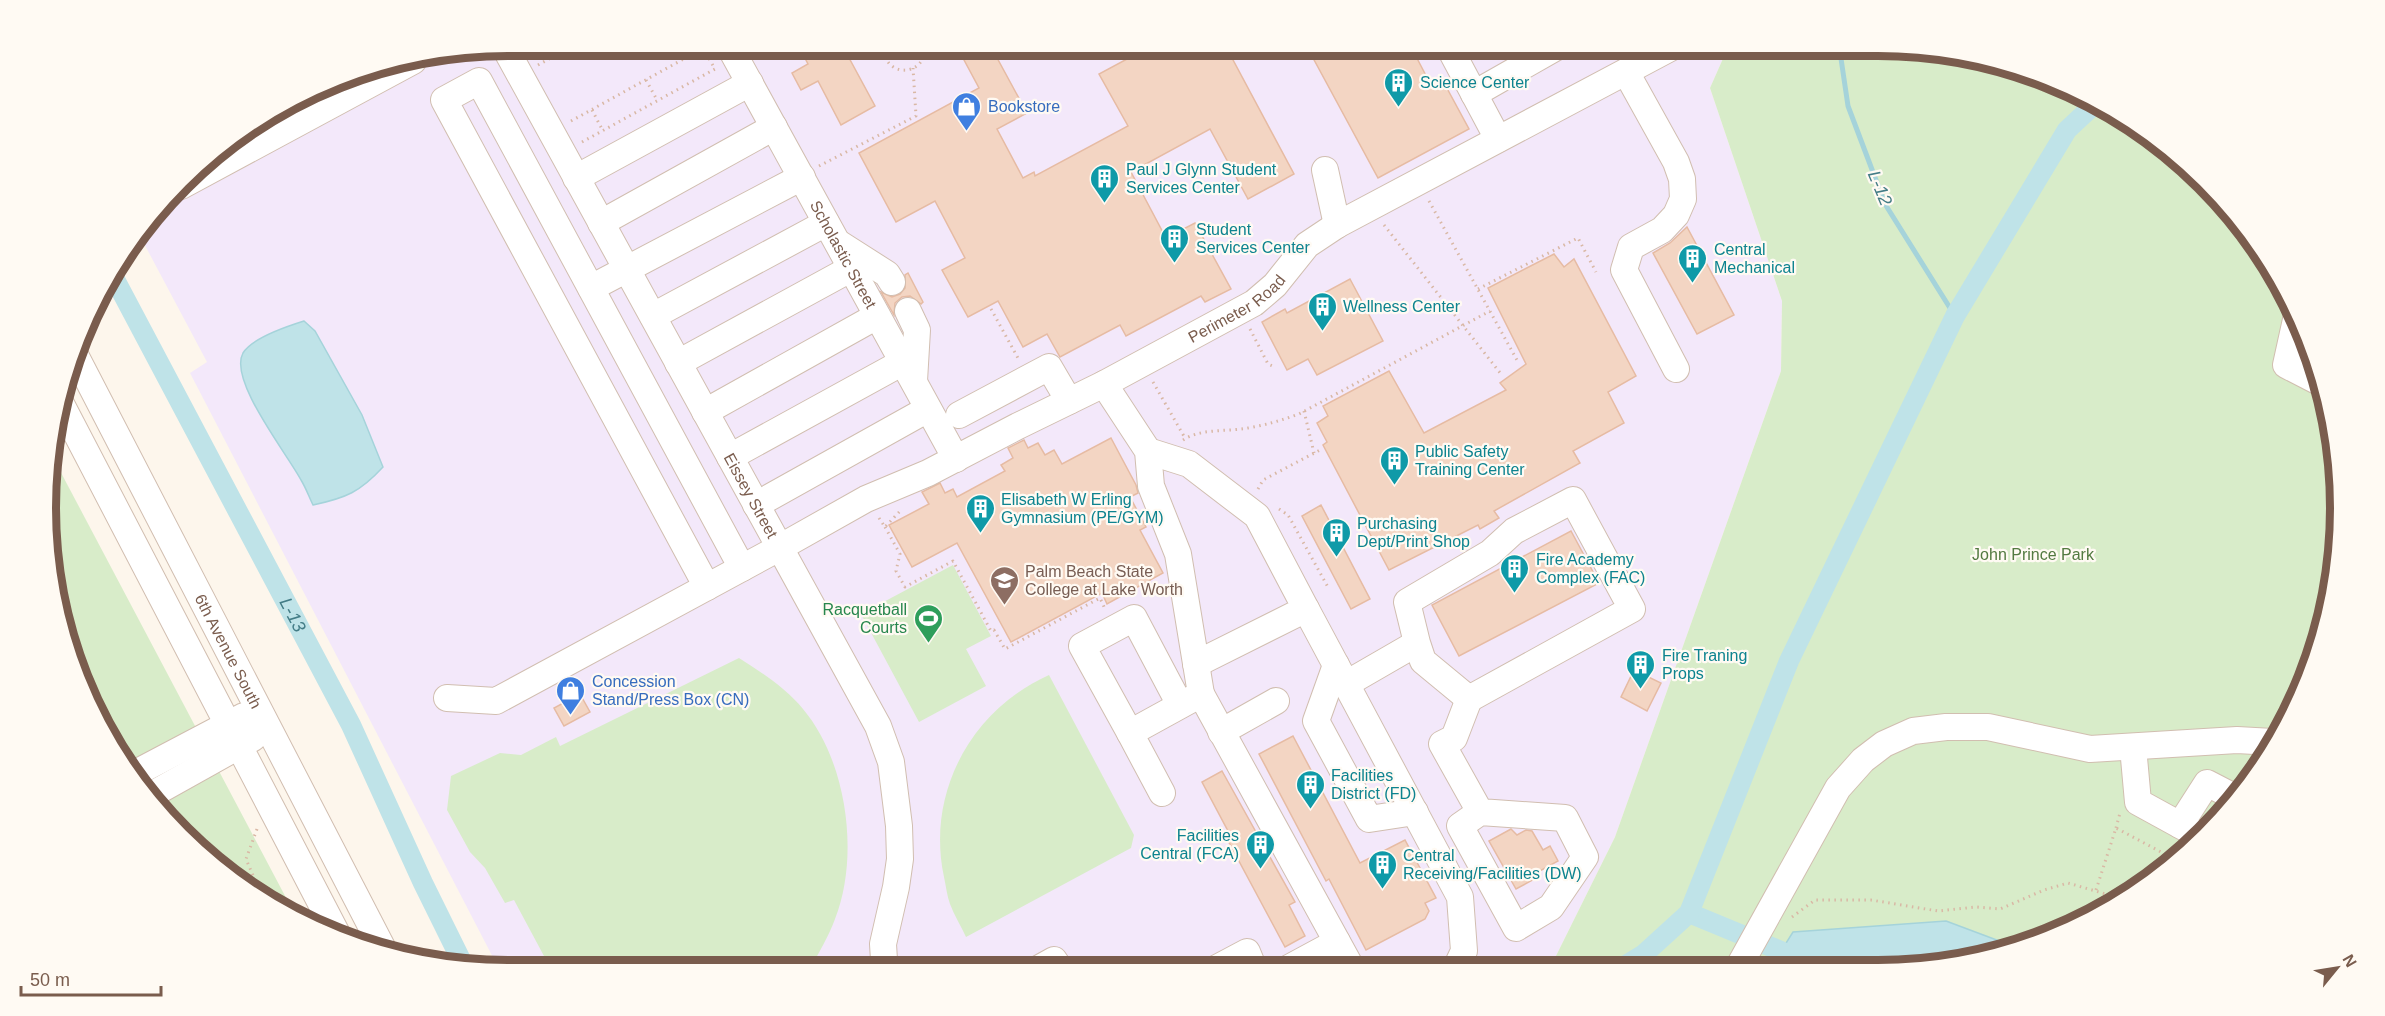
<svg xmlns="http://www.w3.org/2000/svg" width="2385" height="1016" viewBox="0 0 2385 1016" font-family="Arial,sans-serif">
	<style>
		.education { fill: #f3e8fa }
		.green { fill: #d8ecc9 }
		.water { fill: #bfe3e8; stroke: #a5d3da; stroke-width: 1.5 }
		.lines { fill: none; stroke-linecap: round; stroke-linejoin: round }
		.stream { stroke: #a5d3da; stroke-width: 5 }
		.canal { stroke: #bfe3e8; stroke-width: 20 }
		.building { fill: #f3d5c3; stroke: #e6bba3; stroke-width: 1.5 }
		.minor-casing { stroke: #d1beb0; stroke-width: 28 }
		.path { stroke: #d9b8a5; stroke-width: 3; stroke-dasharray: 1.5 4.5; stroke-linecap: butt }
		.minor { stroke: #fff; stroke-width: 26 }
		.labels { text-anchor: middle; stroke-width: 4.5; stroke-linejoin: round; paint-order: stroke }
		.culture-label { font-size: 16px; fill: #0d838f; stroke: #fffaf3; text-anchor: start }
		.shop-label { font-size: 16px; fill: #366cbe; stroke: #fffaf3; text-anchor: start }
		.street-label { font-size: 16px; fill: #7a5c4d; stroke: #fffaf3 }
		.park-label { font-size: 16px; fill: #537a41; stroke: #fffaf3 }
		.education-label { font-size: 16px; fill: #785e54; stroke: #fffaf3; text-anchor: start }
		.leisure-label { font-size: 16px; fill: #27864d; stroke: #fffaf3; text-anchor: end }
		.water-label { font-size: 18px; font-style: italic; fill: #437c86; stroke: #fffaf3 }
		.rim { fill: none; stroke: #7a5c4d; stroke-width: 8 }
	</style>
	<rect width="100%" height="100%" fill="#fdf6ec"/>
	<path class="education" d="M508,45H1729L1710,88L1782,301L1781,371L1615,837L1552,964L1544,968L499,969L190,373L207,362L140,236L203,160L276,107L359,70Z"/>
	<g class="green">
		<path d="M1729,45H1877L2025,69L2108,107L2182,160L2244,226L2292,303L2324,388L2339,477L2336,568L2316,656L2262,766L2182,856L2081,923L1938,967L1544,968L1552,964L1615,837L1781,371L1782,301L1710,88Z"/>
		<path d="M49,450L293,911L226,875L123,765L80,685L54,599Z"/>
		<path d="M953,565L991,636L966,649L986,686L919,722L861,614Z"/>
		<path d="M739,658C761,672 786,688 803,709C847,761 860,856 835,919C829,936 819,952 810,969L552,971L514,900L505,903L485,868L470,852L447,810L451,776L500,753L521,755L556,737L560,746Z"/>
		<path d="M1049,675L1134,835L1131,848L966,937C961,926 954,915 950,904C947,896 946,886 944,877C926,793 971,710 1049,675Z"/>
	</g>
	<g class="water">
		<path d="M304,321L315,331L362,415L383,467C360,492 346,498 313,505C309,497 306,488 301,480C288,455 228,380 243,353C252,338 288,326 304,321Z"/>
		<path d="M1946,921L2010,945L1938,967H1771L1793,932Z"/>
	</g>
	<g class="lines">
		<path class="stream" d="M1839,45L1848,106L1885,204L1955,316"/>
		<g class="canal">
			<path id="s1" d="M111,272L351,725L423,883L463,964"/>
			<path d="M1689,913L1781,951"/>
			<path d="M1621,968L1644,954L1689,913L1789,661L1955,316L2067,130L2097,102"/>
		</g>
	</g>
	<g class="building">
		<path d="M798,45H842L875,106L841,125L818,81L801,90L792,73L808,64Z"/>
		<path d="M956,45H990L1027,113L997,129L1023,178L1034,172L1035,176L1128,126L1099,74L1153,45H1225L1294,174L1248,199L1210,129L1131,172L1166,238L1195,223L1231,289L1205,302L1201,296L1126,336L1120,325L1060,357L1047,334L1023,347L998,301L968,317L942,270L965,258L935,201L896,222L859,153L979,88Z"/>
		<path d="M1306,45H1410L1432,87L1443,81L1469,129L1378,178Z"/>
		<path d="M1687,227L1734,315L1697,334L1653,253L1670,243Z"/>
		<path d="M1554,254L1564,267L1574,259L1636,376L1608,392L1624,423L1573,451L1580,463L1494,511L1499,518L1480,529L1478,525L1389,570L1323,445L1327,442L1317,423L1328,416L1323,406L1389,371L1424,433L1506,390L1500,383L1526,364L1488,288Z"/>
		<path d="M908,273L923,302L921,304L910,296L902,297L895,303L894,315L881,292L892,297L900,294L905,288V275Z"/>
		<path d="M1350,279L1383,341L1317,375L1308,359L1287,370L1262,322L1285,309L1287,313Z"/>
		<path d="M1111,438L1136,485L1138,493L1130,497L1146,527L1140,530L1163,573L1107,604L1102,593L1011,642L957,543L912,567L889,525L929,504L922,492L940,483L945,493L953,489L957,497L1005,471L1001,465L1013,458L1008,448L1024,440L1028,448L1038,443L1045,455L1054,450L1062,464Z"/>
		<path d="M1321,505L1370,599L1351,609L1302,516Z"/>
		<path d="M1571,531L1599,583L1459,656L1432,605Z"/>
		<path d="M1634,670L1661,683L1647,711L1621,697Z"/>
		<path d="M580,694L590,712L564,726L554,708Z"/>
		<path d="M1293,736L1360,863L1405,840L1436,898L1425,903L1429,911L1425,919L1366,950L1329,879L1326,881L1259,754Z"/>
		<path d="M1222,771L1295,902L1289,905L1305,936L1285,947L1225,835L1229,833L1202,782Z"/>
		<path d="M1511,829L1517,835L1526,830L1532,831L1543,850L1550,846L1558,861L1536,873L1538,877L1516,889L1489,841Z"/>
	</g>
	<g class="lines">
		<defs>
			<g id="minor">
				<path d="M1448,45L1498,139"/>
				<path id="s2" d="M504,46L878,726L891,762L899,826L900,859L896,887L883,944L884,960L890,970"/>
				<path id="s3" d="M732,51L956,459"/>
				<path d="M1626,72L1676,162L1682,179L1683,199L1676,215L1662,230L1631,247L1624,270L1676,369"/>
				<path d="M1474,94L1560,45"/>
				<path d="M1325,170L1337,225"/>
				<path d="M576,178L750,83"/>
				<path d="M181,186L413,61"/>
				<path d="M601,223L774,127"/>
				<path d="M840,244L887,274L892,282"/>
				<path d="M591,288L802,177"/>
				<path d="M908,311L917,330L914,381"/>
				<path d="M2297,315L2286,365L2323,384"/>
				<path d="M653,316L826,223"/>
				<path id="s4" d="M73,351L384,951"/>
				<path d="M678,363L852,268"/>
				<path d="M1104,384L1148,451L1151,486L1178,554L1201,694L1130,733L1162,793"/>
				<path d="M60,402L337,934"/>
				<path d="M705,412L877,316"/>
				<path d="M959,415L1049,367L1069,401"/>
				<path d="M1148,451L1189,464L1257,516L1306,609L1196,664"/>
				<path d="M730,457L903,362"/>
				<path d="M756,505L928,409"/>
				<path d="M707,587L444,100L479,81L742,568"/>
				<path d="M1306,609L1460,897L1464,951L1456,968"/>
				<path d="M1336,665L1316,721L1369,819L1415,812"/>
				<path d="M1346,684L1417,643L1407,602L1490,553L1514,531L1573,500L1632,609L1469,699L1423,661L1417,643"/>
				<path d="M1201,694L1352,969"/>
				<path id="s5" d="M447,698L496,701L779,548L866,499L928,473L1018,426L1104,384L1254,303L1275,285L1307,245L1337,225L1676,45"/>
				<path d="M1469,699L1454,738L1442,744L1480,812L1565,818L1585,857L1551,907L1516,928L1460,826L1480,812"/>
				<path d="M1221,732L1276,701"/>
				<path d="M1130,733L1082,646L1134,618L1180,705"/>
				<path d="M2133,747L2138,802L2200,836"/>
				<path d="M132,775L244,716"/>
				<path d="M151,795L253,738"/>
				<path d="M2180,825L2207,783L2234,797"/>
				<path d="M1738,968L1838,788L1863,760L1884,744L1913,731L1946,727H1988L2090,749L2237,740L2273,742"/>
				<path d="M1215,969L1247,952L1254,969"/>
				<path d="M1287,969L1337,942"/>
				<path d="M1036,970L1054,960L1060,969"/>
			</g>
		</defs>
		<use href="#minor" class="minor-casing"/>
		<g class="path">
			<path d="M884,45C881,78 927,79 925,45"/>
			<path d="M538,65L549,59L541,45"/>
			<path d="M646,80L657,100"/>
			<path d="M592,110L603,131"/>
			<path d="M571,121L709,45"/>
			<path d="M582,142L715,69L701,45"/>
			<path d="M819,166L916,116L913,68"/>
			<path d="M1429,201L1518,362"/>
			<path d="M1384,225L1501,374"/>
			<path d="M1478,289L1578,238L1596,272"/>
			<path d="M991,309L1019,360"/>
			<path d="M1250,329L1268,364L1275,367"/>
			<path d="M1153,382L1185,438"/>
			<path d="M1304,411L1314,453"/>
			<path d="M1183,440C1201,428 1227,432 1248,428C1266,425 1282,420 1299,414L1490,311"/>
			<path d="M1258,489L1263,480L1320,450"/>
			<path d="M1279,509L1288,515L1329,589"/>
			<path d="M879,518L885,527L902,509"/>
			<path d="M885,527L900,554L896,571L905,587L953,561L991,631L994,630L1005,649L1100,598L1105,609"/>
			<path d="M2116,828L2120,813"/>
			<path d="M257,829L246,859L261,894"/>
			<path d="M2096,890L2116,828L2176,860"/>
			<path d="M1792,917L1815,900H1871L1938,911L1976,907L2000,909L2044,890L2068,883L2116,897L2118,899"/>
		</g>
		<use href="#minor" class="minor"/>
	</g>
	<defs>
		<symbol id="building-pin" viewBox="-11 -11 22 30"><path d="M0 17L-7.5 6A9.5 9.5 0 1 1 7.5 6Z" fill="#0f9aa8" stroke="#fffaf3"/><path d="M-4-6H4V6H1V3H-1V6H-4ZM-2.5-4.3h1.7v1.8h-1.7ZM.8-4.3h1.7v1.8H.8ZM-2.5-1h1.7V.8h-1.7ZM.8-1h1.7V.8H.8Z" fill="#fff"/></symbol>
		<symbol id="shop-pin" viewBox="-11 -11 22 30"><path d="M0 17L-7.5 6A9.5 9.5 0 1 1 7.5 6Z" fill="#3f7fe0" stroke="#fffaf3"/><path d="M-5-2.5h2.3a2.7 3.5 0 0 1 5.4 0H5L5.5 6h-11ZM-1.5-2.5h3a1.5 2.3 0 0 0-3 0Z" fill="#fff"/></symbol>
		<symbol id="university-pin" viewBox="-11 -11 22 30"><path d="M0 17L-7.5 6A9.5 9.5 0 1 1 7.5 6Z" fill="#8d6e63" stroke="#fffaf3"/><path d="M0-5L7-2L0 1L-7-2ZM-4 1L0 2.5L4 1V4Q0 6-4 4Z" fill="#fff"/></symbol>
		<symbol id="stadium-pin" viewBox="-11 -11 22 30"><path d="M0 17L-7.5 6A9.5 9.5 0 1 1 7.5 6Z" fill="#2e9e5b" stroke="#fffaf3"/><path d="M0-5a6.5 5 0 1 0 0 10a6.5 5 0 1 0 0-10ZM-3.5-1.8h7v3.6h-7Z" fill="#fff"/></symbol>
	</defs>
	<g fill-rule="evenodd">
		<use href="#building-pin" x="1382" y="66" width="33" height="45"/>
		<use href="#shop-pin" x="950" y="90" width="33" height="45"/>
		<use href="#building-pin" x="1088" y="162" width="33" height="45"/>
		<use href="#building-pin" x="1158" y="222" width="33" height="45"/>
		<use href="#building-pin" x="1676" y="242" width="33" height="45"/>
		<use href="#building-pin" x="1306" y="290" width="33" height="45"/>
		<use href="#building-pin" x="1378" y="444" width="33" height="45"/>
		<use href="#building-pin" x="964" y="492" width="33" height="45"/>
		<use href="#building-pin" x="1320" y="516" width="33" height="45"/>
		<use href="#building-pin" x="1498" y="552" width="33" height="45"/>
		<use href="#university-pin" x="988" y="564" width="33" height="45"/>
		<use href="#stadium-pin" x="912" y="602" width="33" height="45"/>
		<use href="#building-pin" x="1624" y="648" width="33" height="45"/>
		<use href="#shop-pin" x="554" y="674" width="33" height="45"/>
		<use href="#building-pin" x="1294" y="768" width="33" height="45"/>
		<use href="#building-pin" x="1244" y="828" width="33" height="45"/>
		<use href="#building-pin" x="1366" y="848" width="33" height="45"/>
	</g>
	<g class="labels">
		<g class="culture-label">
			<text x="1420" y="88">Science Center</text>
			<text x="1126" y="175">Paul J Glynn Student<tspan x="1126" dy="18">Services Center</tspan></text>
			<text x="1196" y="235">Student<tspan x="1196" dy="18">Services Center</tspan></text>
			<text x="1714" y="255">Central<tspan x="1714" dy="18">Mechanical</tspan></text>
			<text x="1343" y="312">Wellness Center</text>
			<text x="1415" y="457">Public Safety<tspan x="1415" dy="18">Training Center</tspan></text>
			<text x="1001" y="505">Elisabeth W Erling<tspan x="1001" dy="18">Gymnasium (PE/GYM)</tspan></text>
			<text x="1357" y="529">Purchasing<tspan x="1357" dy="18">Dept/Print Shop</tspan></text>
			<text x="1536" y="565">Fire Academy<tspan x="1536" dy="18">Complex (FAC)</tspan></text>
			<text x="1662" y="661">Fire Traning<tspan x="1662" dy="18">Props</tspan></text>
			<text x="1331" y="781">Facilities<tspan x="1331" dy="18">District (FD)</tspan></text>
			<text x="1239" y="841" text-anchor="end">Facilities<tspan x="1239" dy="18">Central (FCA)</tspan></text>
			<text x="1403" y="861">Central<tspan x="1403" dy="18">Receiving/Facilities (DW)</tspan></text>
		</g>
		<g class="shop-label">
			<text x="988" y="112">Bookstore</text>
			<text x="592" y="687">Concession<tspan x="592" dy="18">Stand/Press Box (CN)</tspan></text>
		</g>
		<g class="street-label">
			<text dy="6" stroke="none"><textPath href="#s3" startOffset="232">Scholastic Street</textPath></text>
			<text dy="6" stroke="none"><textPath href="#s5" startOffset="888">Perimeter Road</textPath></text>
			<text dy="6" stroke="none"><textPath href="#s2" startOffset="513">Eissey Street</textPath></text>
			<text dy="6" stroke="none"><textPath href="#s4" startOffset="338">6th Avenue South</textPath></text>
		</g>
		<g class="park-label">
			<text x="2033" y="560">John Prince Park</text>
		</g>
		<g class="education-label">
			<text x="1025" y="577">Palm Beach State<tspan x="1025" dy="18">College at Lake Worth</tspan></text>
		</g>
		<g class="leisure-label">
			<text x="907" y="615">Racquetball<tspan x="907" dy="18">Courts</tspan></text>
		</g>
		<g class="water-label">
			<text transform="translate(1880 188) rotate(67)" y="6">L-12</text>
			<text dy="6" stroke="none"><textPath href="#s1" startOffset="388">L-13</textPath></text>
		</g>
	</g>
	<path d="M0 0H2385V1016H0ZM508 56H1878A452 452 0 0 1 2330 508V508A452 452 0 0 1 1878 960H508A452 452 0 0 1 56 508V508A452 452 0 0 1 508 56Z" fill="#fffaf3" fill-rule="evenodd"/>
	<path class="rim" d="M508 56H1878A452 452 0 0 1 2330 508V508A452 452 0 0 1 1878 960H508A452 452 0 0 1 56 508V508A452 452 0 0 1 508 56Z"/>
	<g transform="translate(2337 968) rotate(60)" stroke="#fffaf3" stroke-width="4.5" paint-order="stroke">
	<path d="M0-4.5L10 22L0 15L-10 22Z" fill="#7a5c4d"/>
	<text y="-9" font-size="16" font-weight="bold" text-anchor="middle" fill="#7a5c4d">N</text>
	</g>
	<path d="M21 986v9h140v-9" fill="none" stroke="#7a5c4d" stroke-width="3"/>
	<text x="30" y="986" font-size="18" fill="#7a5c4d" stroke="#fffaf3" stroke-width="4.5" paint-order="stroke">50 m</text>
</svg>
